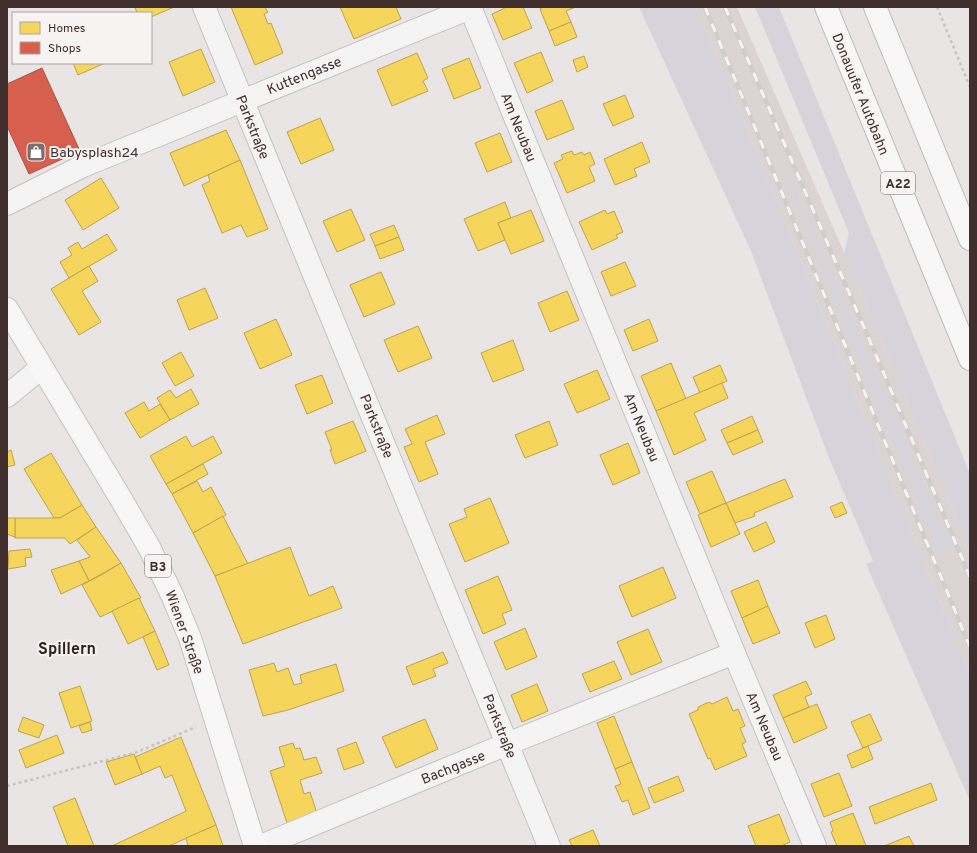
<svg xmlns="http://www.w3.org/2000/svg" width="977" height="853" viewBox="0 0 977 853" font-family="Overpass,sans-serif">
	<style>
		.built { fill: #dbd4d3 }
		.green { fill: #d7d3db }
		.homes { fill: #f6d55c; stroke: #bfa34e }
		.shops { fill: #d6604d; stroke: #a95143 }
		.lines { fill: none; stroke-linecap: round; stroke-linejoin: round }
		.minor-casing { stroke: #c4c1c1; stroke-width: 24 }
		.major-casing { stroke: #c6c1c1; stroke-width: 24 }
		.highway-casing { stroke: #bdb8b7; stroke-width: 24 }
		.path { stroke: #c8c4c4; stroke-width: 2.5; stroke-dasharray: 3 3; stroke-linecap: butt }
		.minor { stroke: #f5f4f4; stroke-width: 22 }
		.major { stroke: #f8f7f7; stroke-width: 22 }
		.highway { stroke: #f8f7f7; stroke-width: 22 }
		.rail-casing { stroke: #d0cdcd; stroke-width: 4.5 }
		.rail { stroke: #f7f3f3; stroke-width: 3; stroke-dasharray: 9; stroke-linecap: butt }
		.labels { text-anchor: middle; stroke-width: 4; stroke-linejoin: round; paint-order: stroke }
		.shield { fill: #f7f3f3; stroke: #776968; stroke-width: 1 }
		.shield-label { font-size: 13px; font-weight: bold; fill: #402e2d }
		.street-label { font-size: 14px; fill: #402e2d; stroke: #f7f3f3 }
		.poi-label { font-size: 14px; fill: #402e2d; stroke: #f7f3f3; text-anchor: start }
		.quarter-label { font-size: 16px; font-weight: bold; fill: #31211f; stroke: #f7f3f3 }
	</style>
	<rect width="100%" height="100%" fill="#e9e5e4"/>
	<path class="built" d="M695,7H737L863,296L970,549V676L729,85Z"/>
	<g class="green">
		<path d="M639,7H695L729,85L970,676V801L866,564L873,561L829,458L751,251Z"/>
		<path d="M755,7H779L970,474V549L863,296L844,255L849,233Z"/>
		<path d="M789,176L951,546L937,552L786,177Z"/>
	</g>
	<g class="homes">
		<path d="M135,7H174L151,17V13H137Z"/>
		<path d="M231,7H265L268,12L264,14L268,24L271,23L283,53L255,65Z"/>
		<path d="M340,7H396L401,19L354,39Z"/>
		<path d="M507,7H523L532,28L503,40L492,14Z"/>
		<path d="M544,7H576L566,11L571,22L549,31L540,9Z"/>
		<path d="M571,22L577,37L555,46L549,31Z"/>
		<path d="M201,49L215,82L183,96L169,62Z"/>
		<path d="M541,52L553,81L527,93L514,63Z"/>
		<path d="M417,53L428,78L423,81L428,91L392,106L377,70Z"/>
		<path d="M584,56L588,67L577,72L573,60Z"/>
		<path d="M469,58L481,88L454,99L442,69Z"/>
		<path d="M73,63H105L78,75Z"/>
		<path d="M625,95L634,117L613,126L603,104Z"/>
		<path d="M562,100L574,129L547,140L535,111Z"/>
		<path d="M320,118L334,150L301,164L287,132Z"/>
		<path d="M226,130L240,160L184,186L170,153Z"/>
		<path d="M500,133L512,162L487,172L475,143Z"/>
		<path d="M642,142L650,162L634,169L637,176L615,185L604,159Z"/>
		<path d="M572,151L574,155L582,152L584,155L590,152L595,164L589,167L595,181L567,193L554,163L563,159L561,155Z"/>
		<path d="M240,160L268,229L247,237L241,225L222,233L202,185L210,181L208,175Z"/>
		<path d="M101,178L119,208L83,230L65,200Z"/>
		<path d="M505,202L511,218L498,223L505,240L478,251L464,219Z"/>
		<path d="M351,209L365,240L337,252L323,221Z"/>
		<path d="M531,210L544,241L511,254L498,223Z"/>
		<path d="M605,210L607,214L614,211L623,232L616,235L618,238L592,250L579,222Z"/>
		<path d="M394,225L399,237L375,246L370,234Z"/>
		<path d="M107,234L117,250L69,278L60,262L72,255L68,248L78,242L82,249Z"/>
		<path d="M399,237L404,250L380,259L375,246Z"/>
		<path d="M625,262L636,286L611,296L601,272Z"/>
		<path d="M89,266L98,281L82,291L101,322L79,335L51,289Z"/>
		<path d="M381,272L395,304L364,317L350,285Z"/>
		<path d="M205,288L218,318L189,330L177,300Z"/>
		<path d="M567,291L579,320L550,332L538,303Z"/>
		<path d="M276,319L292,355L260,369L244,333Z"/>
		<path d="M649,319L658,341L633,351L624,330Z"/>
		<path d="M418,326L432,358L398,372L384,340Z"/>
		<path d="M513,340L524,370L493,382L481,353Z"/>
		<path d="M181,352L194,376L175,386L162,363Z"/>
		<path d="M671,363L686,399L656,411L641,376Z"/>
		<path d="M720,365L727,381L700,393L693,377Z"/>
		<path d="M597,370L610,399L577,413L564,384Z"/>
		<path d="M322,375L333,403L307,414L295,385Z"/>
		<path d="M722,383L728,398L694,413L706,440L674,455L656,411Z"/>
		<path d="M191,389L199,404L170,420L157,398L170,390L176,398Z"/>
		<path d="M144,402L149,411L160,404L170,420L140,438L125,413Z"/>
		<path d="M437,415L445,434L425,442L438,474L419,482L404,447L412,444L405,429Z"/>
		<path d="M752,416L758,430L727,443L721,430Z"/>
		<path d="M353,421L366,451L335,464L330,450H332L325,432Z"/>
		<path d="M549,421L558,445L525,458L515,435Z"/>
		<path d="M758,430L763,442L733,455L727,443Z"/>
		<path d="M186,436L192,447L213,436L222,453L166,484L150,456Z"/>
		<path d="M628,443L640,473L613,485L600,455Z"/>
		<path d="M11,450L15,465L7,467V452Z"/>
		<path d="M51,453L82,505L60,518H54L24,469Z"/>
		<path d="M203,464L208,474L172,494L166,484Z"/>
		<path d="M712,471L726,503L700,514L686,482Z"/>
		<path d="M785,479L793,497L754,513L755,516L735,523L726,503Z"/>
		<path d="M197,481L203,492L211,487L226,515L193,533L172,494Z"/>
		<path d="M490,498L509,543L465,562L449,524L467,517L464,509Z"/>
		<path d="M842,502L847,513L835,518L830,507Z"/>
		<path d="M726,503L740,534L711,547L698,515Z"/>
		<path d="M82,505L96,527L70,544L65,538H15V518H60Z"/>
		<path d="M223,516L248,564L215,576L193,533Z"/>
		<path d="M7,518H15V537L7,534Z"/>
		<path d="M766,522L775,542L754,552L744,532Z"/>
		<path d="M96,527L121,563L89,581L79,561L90,557L77,540Z"/>
		<path d="M290,547L309,596L333,586L342,608L243,644L215,576Z"/>
		<path d="M30,549L32,557L25,558L26,566L8,569L9,551Z"/>
		<path d="M79,561L89,581L61,594L51,570Z"/>
		<path d="M121,563L141,598L100,617L82,585L103,574Z"/>
		<path d="M663,567L676,598L632,617L619,586Z"/>
		<path d="M498,576L512,610L502,614L506,624L483,634L465,590Z"/>
		<path d="M758,580L768,606L742,618L731,591Z"/>
		<path d="M139,598L155,631L128,644L112,611Z"/>
		<path d="M768,606L780,633L753,644L742,618Z"/>
		<path d="M826,615L835,639L815,648L805,623Z"/>
		<path d="M525,628L537,657L506,670L494,642Z"/>
		<path d="M648,629L662,662L631,675L617,642Z"/>
		<path d="M155,631L169,665L157,670L143,637Z"/>
		<path d="M443,652L448,663L433,669L436,676L413,685L406,667Z"/>
		<path d="M614,661L622,679L590,692L582,674Z"/>
		<path d="M274,663L277,672L288,668L294,685L302,683L300,675L336,664L344,691L288,710L263,716L249,670Z"/>
		<path d="M806,681L812,694L805,697L809,707L783,718L773,695Z"/>
		<path d="M537,684L548,711L522,722L511,695Z"/>
		<path d="M80,686L92,721L71,728L59,693Z"/>
		<path d="M727,697L733,711L738,709L745,726L740,728L746,742L742,744L747,756L715,770L710,758L708,759L689,714L698,710V707L709,702L712,704Z"/>
		<path d="M817,704L827,728L794,743L783,718Z"/>
		<path d="M870,714L882,740L863,748L851,722Z"/>
		<path d="M614,716L632,762L615,769L597,723Z"/>
		<path d="M23,717L44,725L39,738L18,731Z"/>
		<path d="M425,719L438,749L396,768L382,737Z"/>
		<path d="M90,722L92,730L82,733L79,726Z"/>
		<path d="M57,735L64,753L26,768L19,750Z"/>
		<path d="M181,737L216,825L169,846H112L186,811L172,775L165,778L160,766L142,774L135,757Z"/>
		<path d="M356,742L364,763L344,770L337,749Z"/>
		<path d="M293,743L295,749L300,748L304,760L316,757L322,773L300,780L304,794L310,792L317,813L287,823L270,771L285,766L279,747Z"/>
		<path d="M868,746L873,759L852,768L847,755Z"/>
		<path d="M134,754L142,774L115,785L106,762Z"/>
		<path d="M632,762L650,808L633,815L628,800L622,802L615,786L621,784L615,769Z"/>
		<path d="M839,773L852,806L824,817L811,784Z"/>
		<path d="M678,776L684,791L654,803L648,788Z"/>
		<path d="M931,783L937,800L875,824L869,807Z"/>
		<path d="M75,798L94,846H68L53,807Z"/>
		<path d="M853,813L866,846H837L831,832L833,831L830,822Z"/>
		<path d="M779,814L790,842L781,846H756L748,826Z"/>
		<path d="M216,825L223,846H188L186,838Z"/>
		<path d="M593,830L600,846H572L569,840Z"/>
		<path d="M909,836L914,846H884Z"/>
	</g>
	<path class="shops" d="M42,68L80,151L29,174L7,126V84Z"/>
	<g class="lines">
		<defs>
			<g id="minor">
				<path d="M204,7L549,846"/>
				<path d="M470,7L734,653L815,846"/>
				<path d="M7,204L83,166L470,8"/>
				<path d="M7,396L41,368"/>
				<path d="M261,846L507,744L734,653"/>
			</g>
			<path id="major" d="M7,309L121,499L149,547L173,597L190,638L255,846"/>
			<g id="highway">
				<path d="M826,7L970,359"/>
				<path d="M875,7L970,239"/>
			</g>
		</defs>
		<use href="#minor" class="minor-casing"/>
		<use href="#major" class="major-casing"/>
		<use href="#highway" class="highway-casing"/>
		<g class="path">
			<path d="M937,7L970,87"/>
			<path d="M7,786L137,752L196,727"/>
		</g>
		<use href="#minor" class="minor"/>
		<use href="#major" class="major"/>
		<use href="#highway" class="highway"/>
		<defs>
			<g id="rail">
				<path d="M705,7L970,647"/>
				<path d="M725,7L876,355L970,577"/>
			</g>
		</defs>
		<use href="#rail" class="rail-casing"/>
		<use href="#rail" class="rail"/>
	</g>
	<defs>
		<symbol id="shop-square" viewBox="-11 -11 22 22"><rect x="-9" y="-9" width="18" height="18" rx="4" fill="#7b6e6d" stroke="#f7f3f3"/><path d="M-5-2.5h2.3a2.7 3.5 0 0 1 5.4 0H5L5.5 6h-11ZM-1.5-2.5h3a1.5 2.3 0 0 0-3 0Z" fill="#fff"/></symbol>
	</defs>
	<g fill-rule="evenodd">
		<use href="#shop-square" x="25" y="141" width="22" height="22"/>
	</g>
	<g class="labels">
		<g class="shield">
			<rect x="881" y="172" width="34" height="22" rx="3"/>
			<rect x="145" y="555" width="26" height="22" rx="3"/>
		</g>
		<g class="shield-label">
			<text x="898" y="188">A22</text>
			<text x="158" y="571">B3</text>
		</g>
		<g class="street-label">
			<text transform="translate(304 75) rotate(-22)" y="5">Kuttengasse</text>
			<text transform="translate(861 94) rotate(68)" y="5">Donauufer Autobahn</text>
			<text transform="translate(253 127) rotate(68)" y="5">Parkstraße</text>
			<text transform="translate(519 127) rotate(68)" y="5">Am Neubau</text>
			<text transform="translate(377 426) rotate(68)" y="5">Parkstraße</text>
			<text transform="translate(642 427) rotate(68)" y="5">Am Neubau</text>
			<text transform="translate(185 632) rotate(70)" y="5">Wiener Straße</text>
			<text transform="translate(500 726) rotate(68)" y="5">Parkstraße</text>
			<text transform="translate(765 726) rotate(67)" y="5">Am Neubau</text>
			<text transform="translate(453 767) rotate(-22)" y="5">Bachgasse</text>
		</g>
		<g class="poi-label">
			<text x="50" y="157">Babysplash24</text>
		</g>
		<g class="quarter-label">
			<text x="67" y="654">Spillern</text>
		</g>
	</g>
	<rect width="977" height="853" fill="none" stroke="#402e2d" stroke-width="16"/>
	<rect x="12" y="12" width="140" height="52" fill="#f7f3f3" stroke="#aea4a4"/>
	<rect x="20" y="22" width="20" height="12" fill="#f6d55c" stroke="#aea4a4"/>
	<text x="48" y="32" font-size="12" fill="#402e2d">Homes</text>
	<rect x="20" y="42" width="20" height="12" fill="#d6604d" stroke="#aea4a4"/>
	<text x="48" y="52" font-size="12" fill="#402e2d">Shops</text>
</svg>
